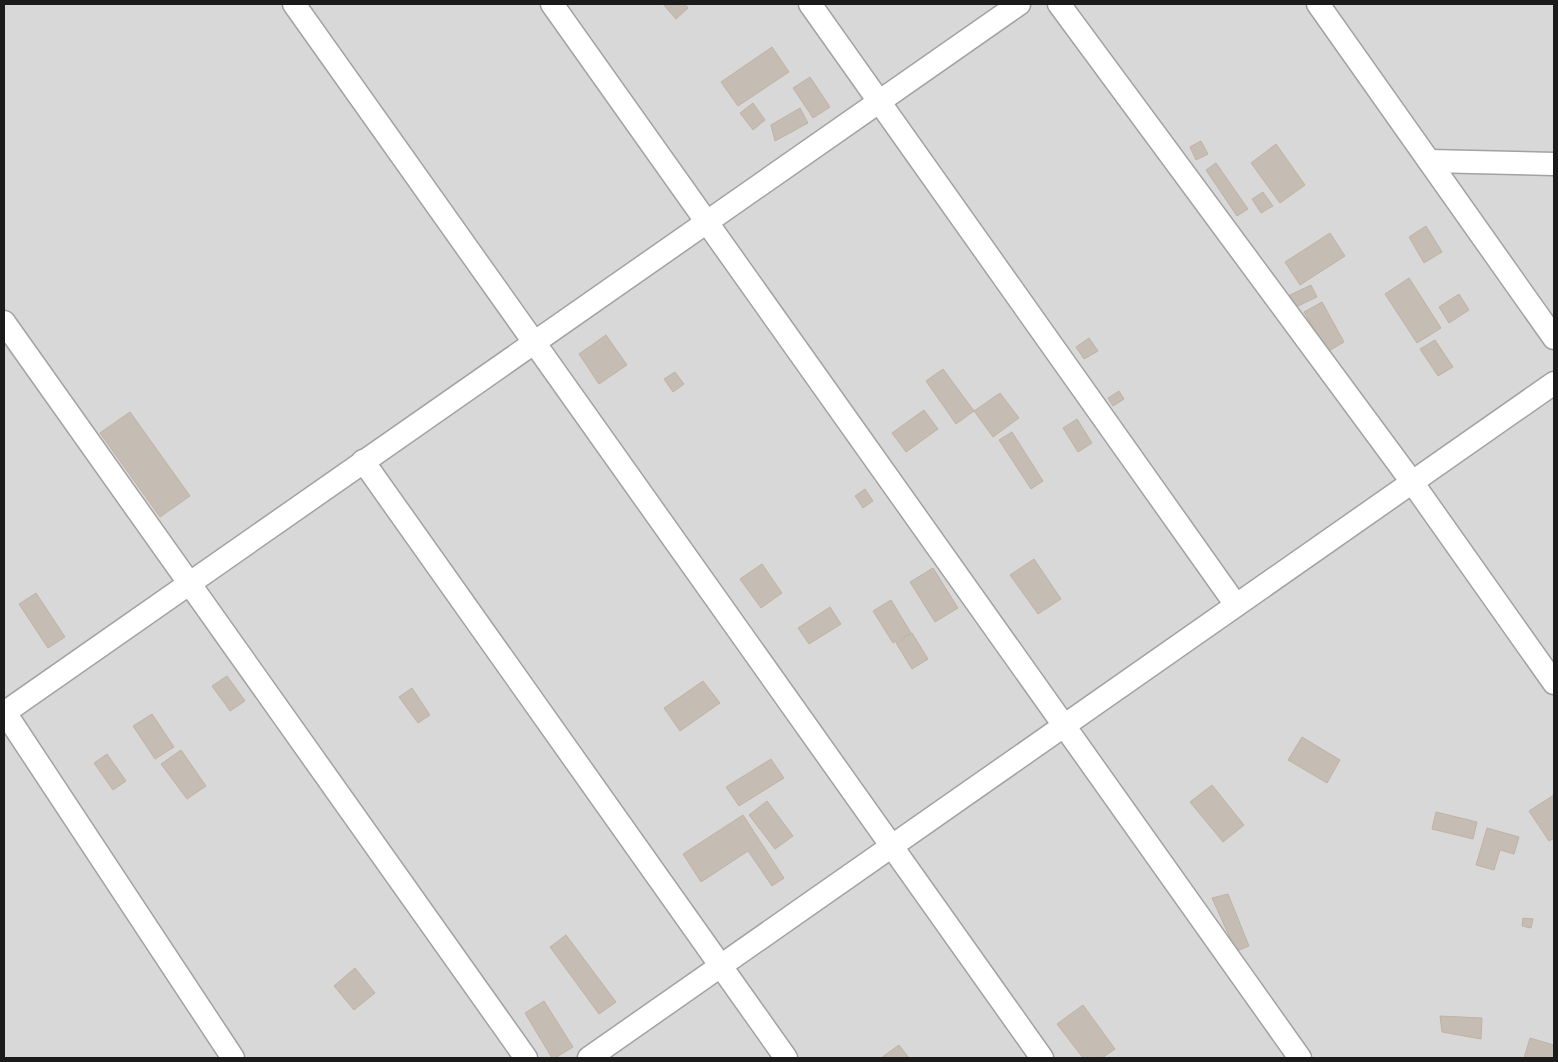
<svg xmlns="http://www.w3.org/2000/svg" width="1558" height="1062" viewBox="0 0 1558 1062" font-family="Arial,sans-serif">
	<style>
		.residential { fill: #d9d8d8 }
		.building { fill: #c5bdb3; stroke: #c0b2a2 }
		.lines { fill: none; stroke-linecap: round; stroke-linejoin: round }
		.street-casing { stroke: #a2a2a2; stroke-width: 25 }
		.street { stroke: #fff; stroke-width: 22 }
	</style>
	<rect width="100%" height="100%" fill="#eeeae0"/>
	<rect class="residential" x="4" y="4" width="1550" height="1054"/>
	<g class="building">
		<path d="M663,4H685L688,8L676,19Z"/>
		<path d="M772,47L789,72L738,106L721,82Z"/>
		<path d="M810,77L830,107L813,118L793,88Z"/>
		<path d="M753,103L765,120L753,130L740,113Z"/>
		<path d="M800,108L808,123L775,141L771,125Z"/>
		<path d="M1201,141L1208,154L1196,160L1190,147Z"/>
		<path d="M1276,144L1305,185L1280,203L1251,163Z"/>
		<path d="M1216,163L1248,209L1237,216L1206,170Z"/>
		<path d="M1263,192L1273,206L1261,213L1252,199Z"/>
		<path d="M1426,226L1442,252L1424,263L1409,237Z"/>
		<path d="M1330,233L1345,256L1300,285L1285,262Z"/>
		<path d="M1409,278L1441,328L1417,343L1385,294Z"/>
		<path d="M1311,285L1317,297L1296,307L1290,295Z"/>
		<path d="M1459,294L1469,310L1449,323L1439,307Z"/>
		<path d="M1322,302L1344,342L1327,352L1304,312Z"/>
		<path d="M606,335L627,365L599,384L579,354Z"/>
		<path d="M1089,338L1098,351L1084,359L1076,347Z"/>
		<path d="M1435,340L1453,367L1438,376L1420,349Z"/>
		<path d="M943,369L974,411L956,424L926,381Z"/>
		<path d="M675,372L684,384L673,392L664,379Z"/>
		<path d="M1119,391L1124,399L1113,406L1108,398Z"/>
		<path d="M1000,393L1019,418L993,437L974,411Z"/>
		<path d="M924,410L938,429L906,452L892,433Z"/>
		<path d="M130,412L190,496L160,517L100,433Z"/>
		<path d="M1077,419L1092,443L1078,452L1063,428Z"/>
		<path d="M1012,432L1043,481L1031,489L999,440Z"/>
		<path d="M865,489L873,501L863,508L855,496Z"/>
		<path d="M1034,559L1061,599L1038,614L1010,575Z"/>
		<path d="M762,564L782,593L761,608L740,579Z"/>
		<path d="M933,568L958,608L935,622L910,582Z"/>
		<path d="M36,593L65,637L48,648L19,604Z"/>
		<path d="M891,600L911,633L893,643L873,611Z"/>
		<path d="M830,607L841,624L809,644L798,628Z"/>
		<path d="M912,633L928,659L912,669L896,643Z"/>
		<path d="M227,676L245,701L230,711L212,686Z"/>
		<path d="M703,681L720,703L680,731L664,708Z"/>
		<path d="M412,688L430,715L418,723L399,697Z"/>
		<path d="M152,714L174,747L155,759L133,726Z"/>
		<path d="M1302,737L1340,760L1327,783L1288,760Z"/>
		<path d="M181,750L206,786L187,799L161,764Z"/>
		<path d="M107,754L126,781L113,790L94,763Z"/>
		<path d="M771,759L784,778L739,806L726,787Z"/>
		<path d="M1212,785L1244,825L1223,842L1190,802Z"/>
		<path d="M1554,795V838L1549,841L1529,811Z"/>
		<path d="M767,801L793,836L775,849L749,815Z"/>
		<path d="M1436,812L1477,822L1473,839L1432,829Z"/>
		<path d="M743,815L784,878L772,886L748,851L701,882L683,854Z"/>
		<path d="M1487,828L1519,837L1514,854L1500,850L1494,870L1476,865Z"/>
		<path d="M1228,894L1249,946L1236,951L1212,898Z"/>
		<path d="M1523,918L1533,919L1531,928L1522,926Z"/>
		<path d="M566,935L616,1002L599,1014L550,947Z"/>
		<path d="M355,968L375,993L354,1010L334,986Z"/>
		<path d="M544,1001L573,1047L555,1058H552L525,1013Z"/>
		<path d="M1083,1005L1115,1049L1102,1058H1083L1057,1024Z"/>
		<path d="M1440,1016L1482,1018L1481,1039L1442,1032Z"/>
		<path d="M1530,1038L1554,1045V1058H1524Z"/>
		<path d="M899,1045L909,1058H881Z"/>
	</g>
	<g class="lines">
		<defs>
			<g id="street">
				<path d="M294,4L1042,1058"/>
				<path d="M552,4L1300,1058"/>
				<path d="M810,4L1236,605"/>
				<path d="M1059,4L1412,482L1554,683"/>
				<path d="M1318,4L1554,338"/>
				<path d="M1429,161L1554,164"/>
				<path d="M4,322L526,1058"/>
				<path d="M363,461L786,1058"/>
				<path d="M4,711L233,1058"/>
				<path d="M4,713L1019,4"/>
				<path d="M589,1058L1554,383"/>
			</g>
		</defs>
		<use href="#street" class="street-casing"/>
		<use href="#street" class="street"/>
	</g>
	<rect width="1558" height="1062" fill="none" stroke="#1b1b1b" stroke-width="10"/>
</svg>
